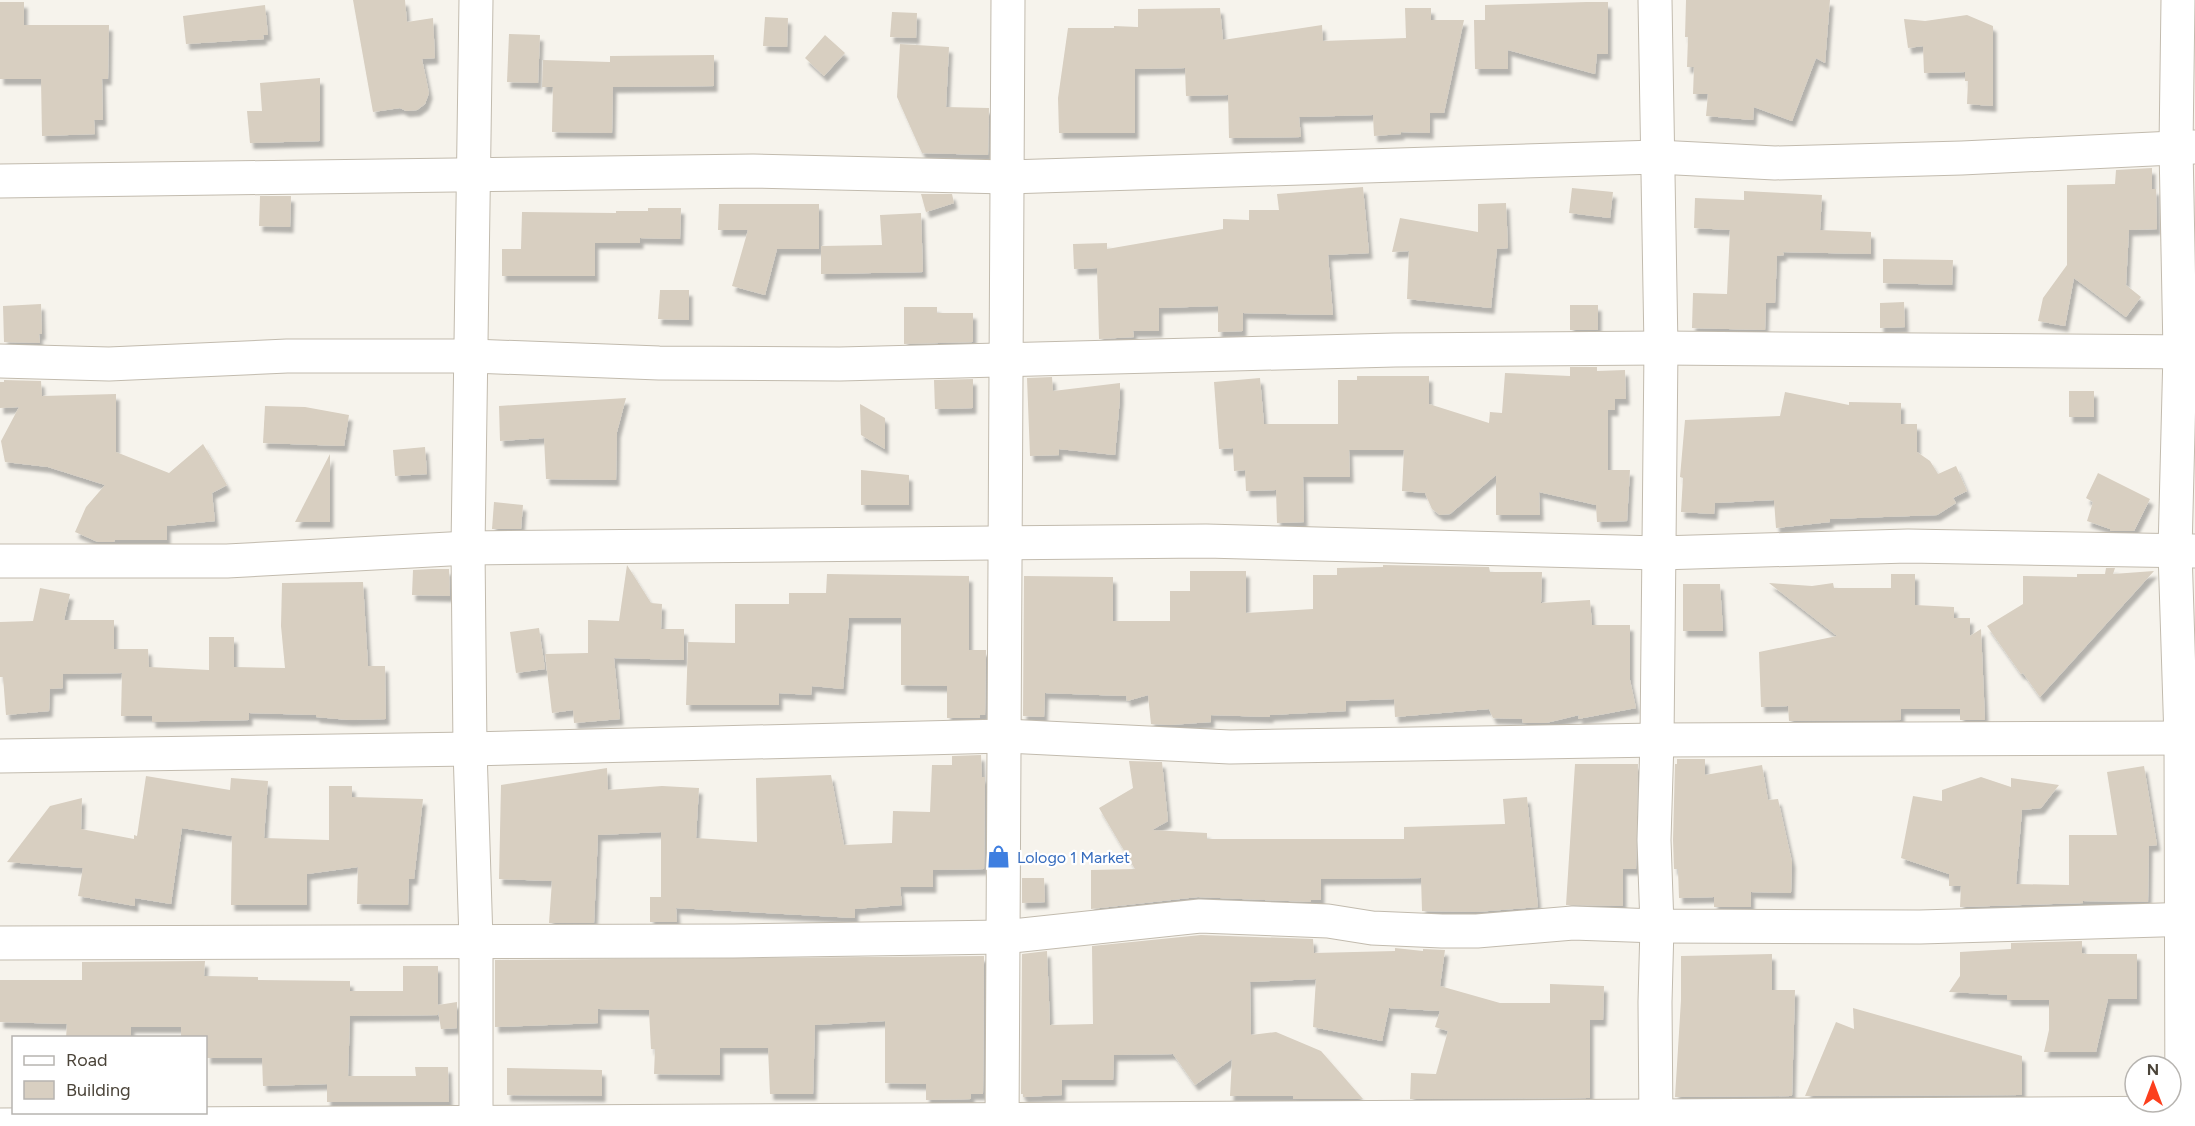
<svg xmlns="http://www.w3.org/2000/svg" width="2195" height="1126" viewBox="0 0 2195 1126" font-family="Figtree,sans-serif">
	<style>
		.building { fill: #d8cfc1; filter: url(#shadow) }
		.lines { fill: none; stroke-linecap: round; stroke-linejoin: round }
		.minor-casing { stroke: #c2bbae; stroke-width: 35 }
		.minor { stroke: #fff; stroke-width: 33 }
		.labels { text-anchor: middle; stroke-width: 4.5; stroke-linejoin: round; paint-order: stroke }
		.shop-label { font-size: 16px; fill: #366cbe; stroke: #fff; text-anchor: start }
	</style>
	<defs>
		<filter id="shadow"><feDropShadow dx="3.5" dy="6" stdDeviation="1.5" flood-color="#0004"/></filter>
	</defs>
	<rect width="100%" height="100%" fill="#f6f3ec"/>
	<g class="building">
		<path d="M353,0H405L407,22L433,18L435,58L422,59L429,93L425,104L417,110L406,111L400,108L373,112Z"/>
		<path d="M1686,0H1830L1825,63L1816,58L1792,121L1754,107L1753,120L1706,116L1708,94H1693L1694,67H1687L1688,37H1685Z"/>
		<path d="M0,2H24V25H109L108,79H102L103,120H94L95,134L42,136L41,79H0Z"/>
		<path d="M1587,2H1608V54H1597L1595,74L1508,50V69H1475L1474,20H1485V5Z"/>
		<path d="M265,5L268,35H263L264,39L186,44L183,16Z"/>
		<path d="M1220,8L1223,40L1322,25L1323,41L1406,38L1405,8H1431V20H1464L1444,113H1430V133L1401,132V134L1374,136L1373,115L1299,117L1301,137L1229,138L1228,95L1186,96L1185,68L1135,69V133H1059L1058,98L1068,28H1114V26L1138,27V9Z"/>
		<path d="M892,12L917,13L916,38L890,37Z"/>
		<path d="M1967,15L1993,26V106L1967,104L1968,81H1965V72L1924,73L1923,46L1908,48L1904,19L1925,21Z"/>
		<path d="M765,17L788,18L787,47L763,46Z"/>
		<path d="M509,34L540,35L538,83L507,82Z"/>
		<path d="M825,35L845,53L824,76L805,58Z"/>
		<path d="M900,44L949,47L946,107L989,108L988,155L922,153L897,97Z"/>
		<path d="M714,55V86L613,87L612,133L552,132L553,87H542L543,60L610,62V56Z"/>
		<path d="M320,78V141L250,143L247,111H262L260,83Z"/>
		<path d="M2152,168V189H2156L2157,229L2129,230L2126,285L2141,297L2126,317L2074,278L2065,326L2038,321L2043,298L2067,265V185L2115,184L2116,170Z"/>
		<path d="M1363,187L1369,253L1328,255L1333,315L1243,313V331L1218,332V306L1159,308V331H1133L1134,337L1099,339L1097,268L1074,269L1073,244L1107,243V249L1223,229V219L1249,220V210H1279L1277,194Z"/>
		<path d="M1572,188L1613,192L1610,218L1569,213Z"/>
		<path d="M1744,191L1822,195L1820,230L1871,232V254L1783,252L1784,255L1777,256L1775,303H1766L1765,330L1692,328L1693,293L1727,294L1730,230L1694,228L1695,198L1744,200Z"/>
		<path d="M921,194H952L954,203L926,212Z"/>
		<path d="M260,196H291L290,227L259,226Z"/>
		<path d="M1506,203L1508,248L1497,249L1491,308L1407,299L1409,251L1392,252L1400,218L1478,232V204Z"/>
		<path d="M719,204H819V249H777L765,295L732,286L748,230H718Z"/>
		<path d="M648,208H681L680,239L640,238V243H595V276H502V249H521L522,212L616,213V211H648Z"/>
		<path d="M921,213L923,272L821,274V246L882,245L880,215Z"/>
		<path d="M1883,259L1953,260L1952,285L1883,283Z"/>
		<path d="M660,290H689V320L658,319Z"/>
		<path d="M1904,302L1905,327L1880,328V303Z"/>
		<path d="M41,304L42,334H39L40,343L4,342L3,306Z"/>
		<rect x="1570" y="305" width="28" height="25"/>
		<path d="M904,307H937V313H973V342L904,344Z"/>
		<path d="M1570,367H1597V371L1625,370L1626,399H1615V410H1608V470H1630L1627,521L1597,522L1596,505L1539,492L1540,515H1496V475L1450,514L1440,515L1432,509L1425,493L1402,491L1404,450H1349L1350,477H1303L1304,522L1277,523L1276,490L1246,491L1245,470L1234,471L1233,448L1219,449L1214,382L1260,378L1264,424H1338V380H1357V376H1429V404L1489,423L1490,412L1502,413L1505,373L1570,376Z"/>
		<path d="M1052,377L1053,391L1120,383V398L1115,455L1059,449V455L1030,456L1027,378Z"/>
		<path d="M973,379V408L935,409L934,380Z"/>
		<path d="M4,380L41,381L42,396L116,394V452L169,473L203,444L227,485L212,493L215,521L167,526V540H115L114,542H98L75,532L86,507L105,485L48,467L5,462L1,441L19,407L0,408V382H4Z"/>
		<rect x="2069" y="391" width="25" height="26"/>
		<path d="M1785,392L1849,405V402L1901,403V424H1917V452L1930,461L1938,474L1956,466L1967,491L1953,498L1956,503L1937,515L1830,519V522L1776,528L1774,500L1715,503L1714,514L1681,512L1683,478L1680,477L1685,420L1780,416Z"/>
		<path d="M626,398L617,432L616,480L546,479L544,438L500,441L499,406Z"/>
		<path d="M860,404L885,418V449L861,435Z"/>
		<path d="M265,406L305,407L349,415L344,446L263,443Z"/>
		<path d="M425,447L427,474L395,476L393,450Z"/>
		<path d="M330,454V522H295Z"/>
		<path d="M861,470L909,475V505H861Z"/>
		<path d="M2098,473L2150,499L2134,531H2110V529L2087,521L2093,502L2086,498Z"/>
		<path d="M494,502L523,505L521,529H492Z"/>
		<path d="M627,565L651,603L662,604L661,629H684V660L614,658L620,719L574,723L573,710L552,713L545,654L588,653V620L619,621Z"/>
		<path d="M1383,565L1489,567L1490,572H1542L1541,603L1590,600L1592,625H1630V680L1636,708L1578,719L1579,715L1546,723H1523L1522,719L1493,718L1489,709L1395,717L1394,699L1346,701V711L1270,715V717L1211,715V722L1170,725L1151,724L1148,695L1127,701L1126,696L1045,693L1044,717L1023,716L1024,576L1113,577V621H1170V591H1190V571H1246V613L1313,609V575H1337V568L1383,567Z"/>
		<path d="M2106,568H2115L2113,574L2154,571L2040,697L2023,673L2021,674L1987,626L2023,604V576L2077,577V574H2105Z"/>
		<path d="M432,569H449L450,596L412,595L413,570Z"/>
		<path d="M827,574L969,576V650H986L985,715H980V718H947V686L901,685V618H849L843,689L812,686L811,695L779,693V705H686L688,642L735,643V604H789V593H826Z"/>
		<path d="M1891,574H1915V605L1954,607V618H1970V636L1981,629L1985,720H1960V709H1901V720L1789,721L1788,706L1761,707L1759,652L1837,636L1769,583L1812,586L1833,583L1834,588H1891Z"/>
		<path d="M363,582L368,666H385L386,719L349,720L316,717V715L249,713V720L152,722V716H121L122,673L63,674V688L50,689L49,711L6,715L3,677H0V622L33,621L40,588L70,594L64,620H114V649H148L149,667L209,670V637H234V667L285,668L281,626L282,583Z"/>
		<path d="M1683,584H1720L1723,631H1683Z"/>
		<path d="M539,628L545,669L516,673L510,632Z"/>
		<path d="M981,755L982,777H985L984,869L933,870V887H900L902,905L855,909V918L676,908L677,922H650V897H661V832L598,835L594,923H549L552,881L499,879L501,785L607,768L608,790L662,786L699,788L696,838L757,842L756,778L831,775L844,845L892,843L893,811L930,812L932,765H952V756Z"/>
		<path d="M1677,759H1705V775L1762,765L1768,800L1778,799L1792,862L1791,893L1751,892V907H1714V897L1679,898L1678,869H1674L1673,840L1675,764H1677Z"/>
		<path d="M1129,761L1162,762L1168,821L1152,830L1207,833V839H1404V827L1505,824L1503,799L1527,797L1538,907L1476,912L1422,911L1421,878L1321,879V900H1311V902L1198,897L1091,909V870L1135,869L1099,808L1133,788Z"/>
		<path d="M1575,764H1638L1636,869H1623V906L1566,905Z"/>
		<path d="M2144,766L2157,845L2149,846L2148,902L2083,901V903L1960,907L1961,886H1949V874L1901,858L1913,796L1942,801V790L1981,777L2011,787V778L2059,785L2041,808L2022,810L2016,884L2069,885V835H2117L2107,772Z"/>
		<path d="M146,776L230,790L231,778L268,781L264,838L329,840V786H352V797L423,799L414,879H409L408,905L357,904L358,867L307,874V905H231L232,836L182,828L171,904L135,898V906L78,896L83,868L7,862L50,806L82,798L81,829L134,839V835L137,836Z"/>
		<path d="M1022,878H1044L1045,902L1022,903Z"/>
		<path d="M1201,935L1313,939L1314,953L1395,951V948L1423,951V949L1445,950L1440,986L1500,1003H1550V984L1604,986L1603,1020H1590V1098L1410,1099L1411,1073L1436,1074L1448,1031L1435,1027L1440,1011L1389,1008L1382,1041L1313,1027L1316,979L1250,982L1251,1035L1276,1032L1321,1051L1363,1099H1293V1096H1230L1232,1059L1195,1085L1173,1054L1114,1055L1113,1080H1062V1095L1023,1097V1094H1021L1022,954L1047,951L1050,1025L1093,1024L1092,946Z"/>
		<path d="M2082,941V953L2085,954H2137V999H2108L2096,1052H2044L2049,1030V1000H2007V995L1949,992L1960,976V952L2011,949V943Z"/>
		<path d="M1772,954V990H1795L1792,1096L1675,1097L1681,1000V956Z"/>
		<path d="M984,956L983,1094H971V1099L926,1100V1084L885,1083V1021L815,1025L813,1094H770L768,1048H720V1075L654,1074L655,1049H651L649,1010L598,1009V1023L495,1027V960Z"/>
		<path d="M205,961L204,976L258,977V980L350,981V991H403V966H438V1005L457,1002V1028L441,1029L438,1010V1015L350,1016L348,1076H416L415,1067H448L449,1102H327V1084L263,1086L262,1058H207V1038H181V1027H131V1038H66L67,1024L0,1022V980H82V962Z"/>
		<path d="M1853,1008L2022,1056V1095L1805,1096L1836,1022L1854,1029Z"/>
		<path d="M507,1068L602,1070V1096L507,1095Z"/>
	</g>
	<g class="lines">
		<defs>
			<g id="minor">
				<path d="M476,0L468,548L470,749L476,941V1126"/>
				<path d="M1655,0L1661,348L1657,740L1654,840L1657,926L1655,1002L1656,1126"/>
				<path d="M2178,0L2176,147L2180,352L2175,551L2181,739L2182,1126"/>
				<path d="M0,181L753,171L1007,177L1657,157L1775,163L1962,158L2195,147"/>
				<path d="M0,361L109,364L287,356H472L659,363L840,364L1395,350L1661,348L2195,352"/>
				<path d="M0,561H227L468,548L1206,541L1659,553L1908,546L2195,551"/>
				<path d="M0,756L470,749L1004,736L1230,747L1657,740L2195,738"/>
				<path d="M0,943L734,941L1003,937L1200,916L1328,921L1372,928L1442,931H1477L1573,923L1657,926L1920,927L2195,919"/>
				<path d="M0,1125L2195,1113"/>
				<path d="M1002,1126L1008,0"/>
			</g>
		</defs>
		<use href="#minor" class="minor-casing"/>
		<use href="#minor" class="minor"/>
	</g>
	<defs>
		<symbol id="shop-bare" viewBox="-9 -9 18 18"><path d="M-5-2.5h2.3a2.7 3.5 0 0 1 5.4 0H5L5.5 6h-11ZM-1.5-2.5h3a1.5 2.3 0 0 0-3 0Z" fill="#3f7fe0" stroke="#fff" stroke-width="2.5" paint-order="stroke"/></symbol>
	</defs>
	<g fill-rule="evenodd">
		<use href="#shop-bare" x="982" y="840" width="33" height="33"/>
	</g>
	<g class="labels">
		<g class="shop-label">
			<text x="1017" y="863">Lologo 1 Market</text>
		</g>
	</g>
	<rect x="12" y="1036" width="195" height="78" fill="#ffffff" stroke="#b7b4b0" stroke-width="1.5"/>
	<rect x="24" y="1056" width="30" height="9" fill="#ffffff" stroke="#b7b4b0" stroke-width="1.5"/>
	<text x="66" y="1066" font-size="18" fill="#4b4439">Road</text>
	<rect x="24" y="1081" width="30" height="18" fill="#d8cfc1" stroke="#b7b4b0" stroke-width="1.5"/>
	<text x="66" y="1096" font-size="18" fill="#4b4439">Building</text>
	<g transform="translate(2153 1084)"><circle r="28" fill="#ffffff" stroke="#b7b4b0" stroke-width="1.5"/>
	<path d="M0-4.5L10 22L0 15L-10 22Z" fill="#fc3f1d"/>
	<text y="-9" font-size="16" font-weight="bold" text-anchor="middle" fill="#4b4439">N</text>
	</g>
</svg>
